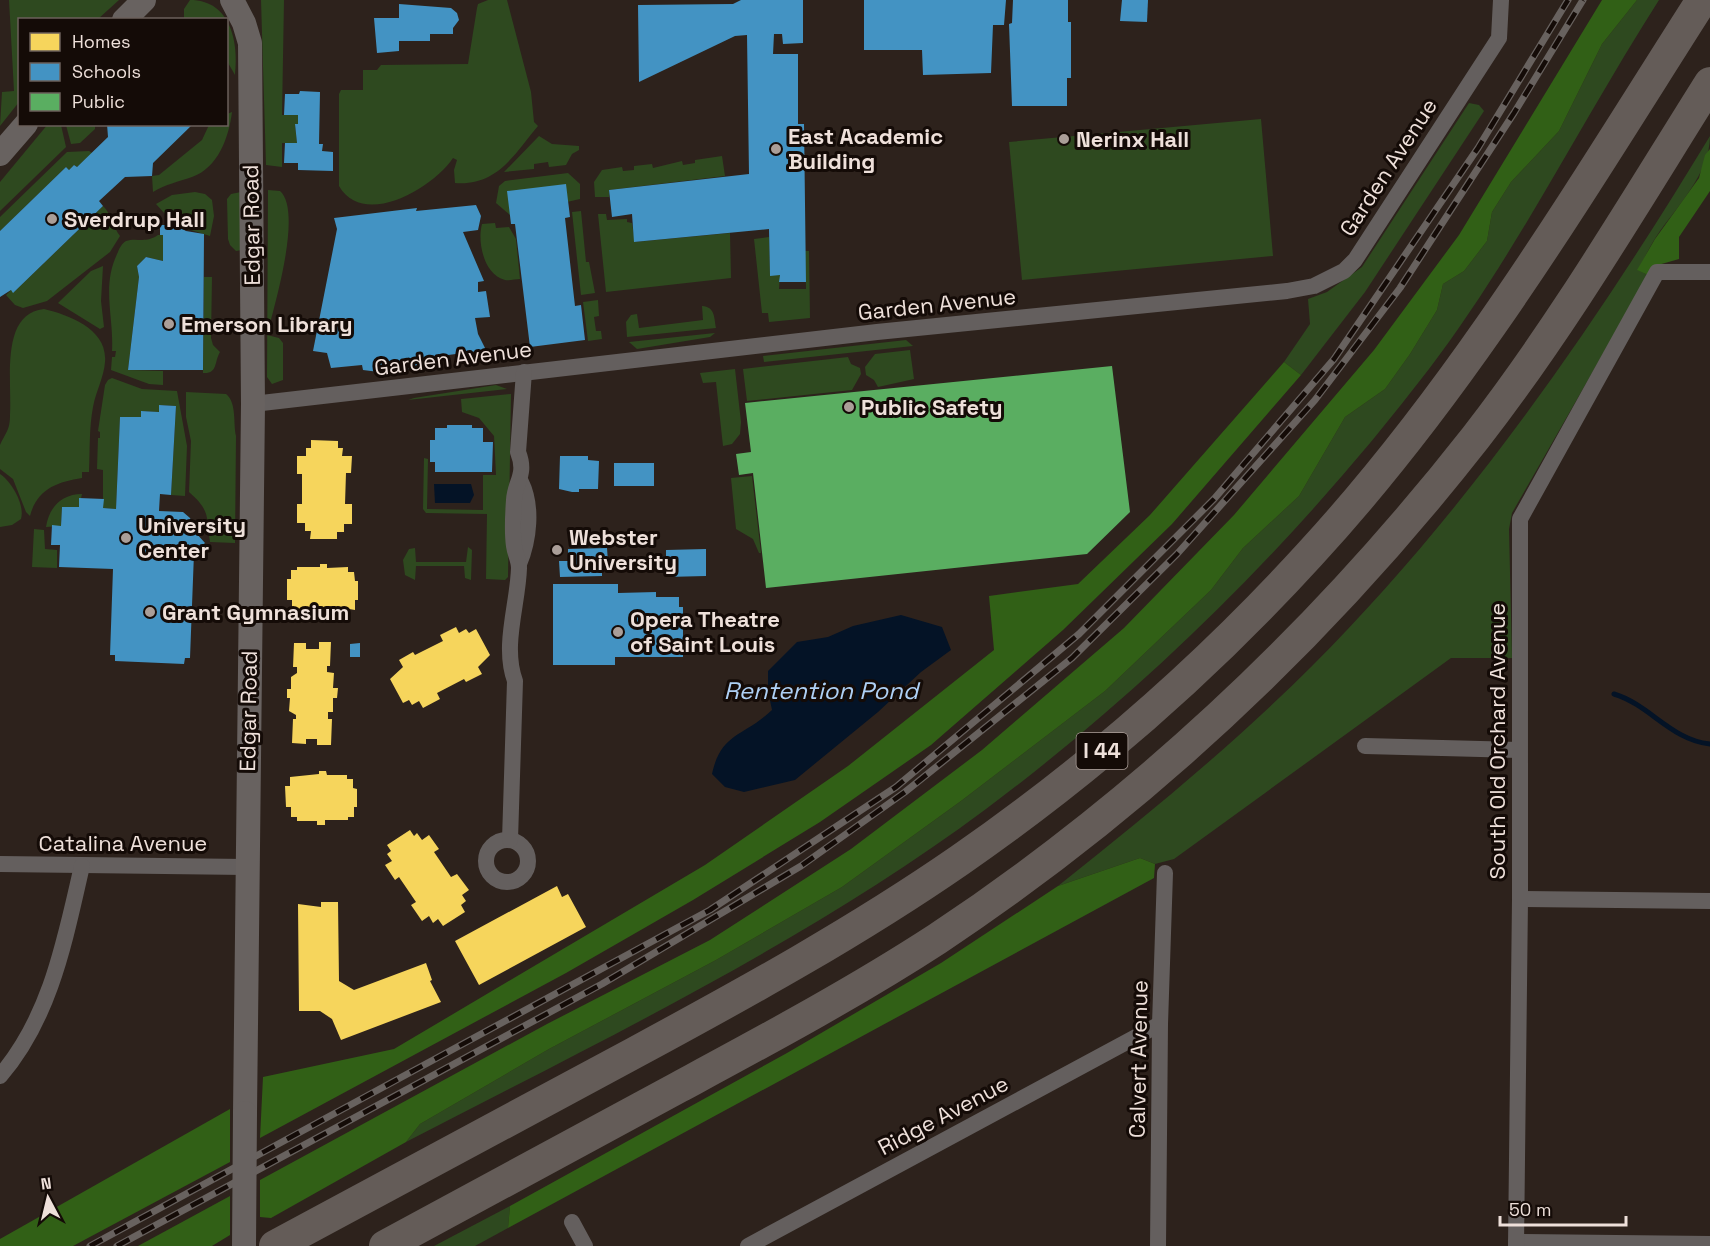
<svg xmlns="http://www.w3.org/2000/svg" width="1710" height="1246" viewBox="0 0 1710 1246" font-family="'Space Grotesk',sans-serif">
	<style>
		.green { fill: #2e491f }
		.forest { fill: #316016 }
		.water { fill: #041326 }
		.homes { fill: #f6d55c }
		.schools { fill: #4393c3 }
		.public { fill: #5aae61 }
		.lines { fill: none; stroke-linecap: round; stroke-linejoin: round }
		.stream { stroke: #041326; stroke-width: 5 }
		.street { stroke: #645f5e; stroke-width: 16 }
		.secondary { stroke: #686260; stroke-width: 24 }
		.highway { stroke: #645c58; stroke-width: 32 }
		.rail-casing { stroke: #68625f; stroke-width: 7 }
		.rail { stroke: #140b07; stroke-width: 4.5; stroke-dasharray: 14; stroke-linecap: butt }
		.secondary-bridge { stroke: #686260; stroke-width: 24 }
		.poi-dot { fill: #aa9e98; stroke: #140b07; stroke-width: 2 }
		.labels { text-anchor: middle; stroke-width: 6; stroke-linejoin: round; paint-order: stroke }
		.shield { fill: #140b07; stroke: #ada09b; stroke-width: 1.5 }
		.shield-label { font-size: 21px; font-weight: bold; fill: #eee0da }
		.poi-label { font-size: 22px; font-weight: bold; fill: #eee0da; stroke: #140b07; text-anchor: start }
		.street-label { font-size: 22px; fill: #eee0da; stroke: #140b07 }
		.water-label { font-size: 24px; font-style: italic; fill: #aed0f5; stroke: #140b07 }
	</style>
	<rect width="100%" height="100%" fill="#2d221c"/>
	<g class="green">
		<path d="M9,0H119L98,19L20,20L19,102L0,126L2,92L14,91Z"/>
		<path d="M190,0C231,0 239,43 235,75L227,61L226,20L184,19V9Z"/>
		<path d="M261,0H284L282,115H298V124L295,125L297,143H282V167L266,165Z"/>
		<path d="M488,0H507L531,92L534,122L538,126C513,156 497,186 455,183L454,170L457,160L453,158C433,188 364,229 339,186V94L341,90H363V70H377L381,65L468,64L477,8L478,4Z"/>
		<path d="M1637,0H1659C1581,122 1517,253 1429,369C1302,535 1153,684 986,809C807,942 603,1040 406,1142L420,1124L549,1049L716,960L842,887L961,801L1105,691L1211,590L1243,548L1299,496L1345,417L1385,389L1410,354L1437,310L1443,284L1464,271L1487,241L1492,212L1511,182L1559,131L1602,44Z"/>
		<path d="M1469,103L1479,105L1484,111L1365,292L1301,375L1284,362L1310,324L1308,299L1327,292L1362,267Z"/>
		<path d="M232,112C229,137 218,168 192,177C178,182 166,184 153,192L152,176L159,175L202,140L209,125L226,124L227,114Z"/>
		<path d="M1261,119L1273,256L1022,280L1009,142Z"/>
		<path d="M48,124L61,125L66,147L0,211V182Z"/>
		<path d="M66,125H95V129L80,143L71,144Z"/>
		<path d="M539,136L552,144L579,146V150L572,154L566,165L549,167L548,162L534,164V169L504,172Z"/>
		<path d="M1710,136C1710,174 1676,207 1656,237C1649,248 1644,259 1638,270L1648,275L1512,513L1509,529L1512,658H1451L1174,859L1155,864L1140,858L1058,886C1146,816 1233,745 1312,666C1468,510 1596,324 1710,136Z"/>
		<path d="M89,151L92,153L77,167L74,165L69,170L66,167L0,231V217L67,152Z"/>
		<path d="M722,156L725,176L609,190V197H595L594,182L602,170L622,167L623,171L634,170V166L652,164L653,168L682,161L683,165L695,163V160Z"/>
		<path d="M568,173L580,184V199L510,215L496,203L499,186L505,181Z"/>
		<path d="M268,190L280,191C303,211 274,307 267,335L279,338L283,343V380L272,384L267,377Z"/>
		<path d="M195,192L205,194L212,200L214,216L210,236L175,225L156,204L172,195Z"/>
		<path d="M241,192L242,250L236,251L230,245L228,239L227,199L231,194Z"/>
		<path d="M103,206C111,213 113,227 120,236L110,252L47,301L23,308L15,305L6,295L11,290L14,292Z"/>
		<path d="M581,211L586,262H589L595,293L581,295L572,212Z"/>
		<path d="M598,214H606L607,220L627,219V222L632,223L635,242L730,233L731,278L606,292Z"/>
		<path d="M495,223L496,228L509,227L516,239L520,279C516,279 509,281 505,280C484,275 477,242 482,224Z"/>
		<path d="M158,235H163V261L146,257L137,266L139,277L128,370L163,371V385L149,384L111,370L112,357H115L116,351H112C114,316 101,286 118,252C119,249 122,243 126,241C137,237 145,244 158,235Z"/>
		<path d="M769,237L770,275H780L779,289H806L805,251H809L810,318L769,322L768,313H762L754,239Z"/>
		<path d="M103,266L101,301L104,327L100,329L58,303L91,271Z"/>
		<path d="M204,277H212L211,338L213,345L220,352C214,362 218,374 203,373V370Z"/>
		<path d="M598,300L599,316L594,317L596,331H601L602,339L588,341L583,302Z"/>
		<path d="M702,306C715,307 714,317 716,328L627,337L626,322L631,315L637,314L639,328L703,320Z"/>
		<path d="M44,309C69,315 108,329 105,362C104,377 96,391 93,407C89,428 90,450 89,472H82V478C57,482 37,489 30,516L26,512L13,479L0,469C0,462 0,451 0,445C6,432 10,430 10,415C12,379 0,314 44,309Z"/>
		<path d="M715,333L710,337L637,349L629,342Z"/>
		<path d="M906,340L913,346L764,362L763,356Z"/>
		<path d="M910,350L914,379L878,387L874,380L866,375L865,367L875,354Z"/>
		<path d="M848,357L851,364L860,368L861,374L852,390L747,401L743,369Z"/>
		<path d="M735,369L741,422L740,434L732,444L723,446L716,382L703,383L700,373Z"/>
		<path d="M112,378L142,389L177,391L187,446L185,496L171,495L176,406L159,405V412L141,411V417H120L116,509L103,508V470L97,469L98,438H100V432L98,431L105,385L108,380Z"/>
		<path d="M496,385L507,389L408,400L414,398Z"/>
		<path d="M186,392L226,394C237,403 233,423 236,436L235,543L210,542C206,517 211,511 189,492L191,441L186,417Z"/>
		<path d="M511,394L508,577L505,580L486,579L487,514L426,513L423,509L424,458L428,459L427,509L483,510V475H496L494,436L479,418L462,412L461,399Z"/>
		<path d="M0,474C12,482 25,505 21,519L12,525L0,527Z"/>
		<path d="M752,476L761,553H759L753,539L736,529L731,478Z"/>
		<path d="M82,494L79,507H62L61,526L46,527C49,507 62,494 82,494Z"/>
		<path d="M34,529L44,530L45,549L57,550V568L32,567Z"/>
		<path d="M468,547L472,550L471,580L465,578L464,566H416L415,580L405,575L403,560L409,549L415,548L416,562H466Z"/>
		<path d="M510,1206L508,1228L475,1246H434Z"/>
	</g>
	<g class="forest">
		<path d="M1602,0H1637L1602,44L1559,131L1511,182L1492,212L1487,241L1464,271L1443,284L1437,310L1410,354L1385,389L1345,417L1299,496L1243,548L1211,590L1105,691L961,801L842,887L716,960L549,1049L420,1124L406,1142L271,1218L260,1217V1180L547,1024L710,940L851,849L982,750L1124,628L1234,515L1374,350L1459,235Z"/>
		<path d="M1710,149V191L1679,237V259L1658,265L1648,275L1637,270L1655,239L1699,178L1705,155Z"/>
		<path d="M1284,362L1301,375L1172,524L1063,630L931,745L820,822L693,900L566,973L260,1138L263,1077L394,1049L705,865L848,766L994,650L989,596L1078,584L1150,515Z"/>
		<path d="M1140,858L1155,864L1154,878L508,1228L510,1206L787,1053L941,963L1058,886Z"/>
		<path d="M230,1109V1162L73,1246H0V1239Z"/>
		<path d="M230,1196V1235L212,1246H138Z"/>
	</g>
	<g class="water">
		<path d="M434,484H471L474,495L470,503H435Z"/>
		<path d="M901,615L942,627L951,650L921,672L878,712L795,780L744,792L725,787L712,774C721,732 744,737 772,710L768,691V671L797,642L828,637L853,626Z"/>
	</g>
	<g class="homes">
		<path d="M311,440L338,441V448H343L342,456H352L351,473H346L345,504H352V524H344V532H337V539H310L311,531H305V523H297V504H302V474H297V456H306V448H311Z"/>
		<path d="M320,564H327V568L348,567V572H354L355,581H358V600H355V610L349,609V613H326V618H319V614H298V610H292V600H287V579H291V570H297V567H320Z"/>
		<path d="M456,627L459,633L466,629L469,633L476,629L490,655L478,667L482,674L466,682L464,679L437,693L440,699L423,708L419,701L412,705L409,700L403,703L390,679L403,667L399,660L413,652L415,655L443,641L440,635Z"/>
		<path d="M319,642H331L330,666H327V672L334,673L333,688H338L337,698H333V712H328V719H332L331,745H317V739H306V744L292,743L293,719H296V715L289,711L290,698H287V689H291V677L297,673V667H293L294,643H306V649H319Z"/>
		<path d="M319,771H326L327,775H347V779H353V788L357,789V807H354V817H348V820H325V825H317V821H297V817H291V807H286L285,786H290V777L319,774Z"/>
		<path d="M410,830L414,836L417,833L422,840L429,835L439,849L434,852L451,877L457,874L469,890L462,895L466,901L461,905L465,912L443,926L438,919L433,923L429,916L422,921L411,905L416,902L401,880L399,877L395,880L385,865L392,861L387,854L391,851L387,845Z"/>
		<path d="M557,886L562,897L568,894L586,927L479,985L455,941Z"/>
		<path d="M321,902H338L339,981L354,990L426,963L432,980L430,981L441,1002L341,1040L332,1019L320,1011H299L298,904L321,907Z"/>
	</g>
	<g class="schools">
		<path d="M741,0H803V43L783,44L782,34H774L773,54H798V124H804L806,282H779L780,275L770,276L769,229L634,242L632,214L612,217L609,190L749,174L747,35L735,36L639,82L638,5L733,4Z"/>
		<path d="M864,0H1006L1004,25H993L991,73L923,75L922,50H864Z"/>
		<path d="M1013,0H1068V22H1071V78H1067V106H1012L1009,24L1012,23Z"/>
		<path d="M1122,0H1148L1147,22L1120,21Z"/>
		<path d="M399,4L451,8L457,13L459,20L453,28V34H430V41H399V51L377,53L374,18H399Z"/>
		<path d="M300,91L320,92L319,144H323L322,151L333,152V171L298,170V163H284L285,143H297L295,124H298V115H284L285,94H299Z"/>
		<path d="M107,124H193L153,163L152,176L125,177L99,201L103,206L13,293L11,290L0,297V231L66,167L69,170L74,165L77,167L108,137Z"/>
		<path d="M566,184L570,217L565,218L575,306L581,305L585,340L530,347L515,224H511L507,191Z"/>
		<path d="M476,205L481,216L478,230L463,232L484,281L478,282V292L486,291L490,317L475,318L478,334L486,350L418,359L419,364L404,371L387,373L363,370L362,365L331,368L327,353L313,351L337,229L334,218L417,208L416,211Z"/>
		<path d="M160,225H175L186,231L204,234L203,370H128L139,277L137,266L146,257L163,261V235H160Z"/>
		<path d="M159,405L176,406L171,495L160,494L159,511L183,512L190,518L196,533L205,543L194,553L190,658H185L184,664L115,661V655H110L113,569L59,567L60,545H51L52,525L61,526L62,507H79V498L104,499L103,508L116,509L120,417H141V411L159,412Z"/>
		<path d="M447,425H472V428H483V442H493L492,472H435V462H430V440H435V428H447Z"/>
		<path d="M560,456H588V460L599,461L598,489H579V492H572L559,489Z"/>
		<rect x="614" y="463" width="40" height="23"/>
		<path d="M607,548L608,562H602V576L560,577L559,561H568V549Z"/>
		<path d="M706,549V576L666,577V569H658V556H666V550Z"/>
		<path d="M553,584H618V593L656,592V597H679V607H683V657H615V665H553Z"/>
		<path d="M360,643V657H350V644Z"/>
	</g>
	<path class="public" d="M1112,366L1130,512L1087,554L766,588L753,473L739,475L736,454L751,452L745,403Z"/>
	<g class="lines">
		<path class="stream" d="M1614,694C1650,705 1671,740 1710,744"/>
		<g class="street">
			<path d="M253,404L877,332L1287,291L1314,286L1344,271L1355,260L1499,38L1501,0"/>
			<path d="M519,564C529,540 533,506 521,482"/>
			<path d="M1365,746L1519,750"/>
			<circle cx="507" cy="861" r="21"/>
			<path d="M510,840L515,681C502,646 518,604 519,568C519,560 515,554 514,546C512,532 513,514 514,500C515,481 527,475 518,452L524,372"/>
			<path d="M0,864L246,867"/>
			<path d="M1520,899L1710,901"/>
			<path d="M0,1076C51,1017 65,939 82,866"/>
			<path d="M572,1222L585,1246"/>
			<path d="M1516,1242L1710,1244"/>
			<path d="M748,1246L1160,1024"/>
			<path d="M1158,1246L1160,1024L1165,873"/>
			<path d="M1516,1246L1520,899V519L1657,272H1710"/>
		</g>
		<g class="secondary">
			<path d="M232,0L244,23L250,43L253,404L245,1113"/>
			<path d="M124,20L144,0"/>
			<path d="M0,154L26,124"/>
		</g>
		<g class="highway">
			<path d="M275,1246C395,1181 515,1117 634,1053C745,993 856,932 960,860C1087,772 1206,668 1310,554C1464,387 1580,191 1702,0"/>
			<path d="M385,1246C483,1193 581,1140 679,1087C766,1040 854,993 937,939C1143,802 1324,631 1476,437C1563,325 1635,202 1710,83"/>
		</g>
		<defs>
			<g id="rail">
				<path d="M90,1246L710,910L896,787L1079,634L1214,499L1334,359L1478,148L1568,0"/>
				<path d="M117,1246L602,984L801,866L905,792L1072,658L1177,554L1315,400L1400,288L1514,113L1583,0"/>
			</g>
		</defs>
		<use href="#rail" class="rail-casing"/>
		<use href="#rail" class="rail"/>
		<path class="secondary-bridge" d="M244,1246L245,1113"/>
	</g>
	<g class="poi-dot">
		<circle cx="1064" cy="139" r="6"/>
		<circle cx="776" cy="149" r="6"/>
		<circle cx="52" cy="219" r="6"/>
		<circle cx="169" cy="324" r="6"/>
		<circle cx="849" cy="407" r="6"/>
		<circle cx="126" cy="538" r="6"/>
		<circle cx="557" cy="550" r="6"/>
		<circle cx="150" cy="612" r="6"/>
		<circle cx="618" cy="632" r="6"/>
	</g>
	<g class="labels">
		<rect class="shield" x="1076.5" y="733" width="51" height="36" rx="4.5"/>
		<g class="shield-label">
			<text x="1102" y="758">I 44</text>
		</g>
		<g class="poi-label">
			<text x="788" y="144">East Academic<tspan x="788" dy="25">Building</tspan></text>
			<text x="1076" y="147">Nerinx Hall</text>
			<text x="64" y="227">Sverdrup Hall</text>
			<text x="181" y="332">Emerson Library</text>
			<text x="861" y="415">Public Safety</text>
			<text x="138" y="533">University<tspan x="138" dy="25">Center</tspan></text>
			<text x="569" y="545">Webster<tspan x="569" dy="25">University</tspan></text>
			<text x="162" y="620">Grant Gymnasium</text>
			<text x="630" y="627">Opera Theatre<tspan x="630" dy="25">of Saint Louis</tspan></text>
		</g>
		<g class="street-label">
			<text transform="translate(1388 167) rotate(-57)" y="8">Garden Avenue</text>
			<text transform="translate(251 225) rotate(-91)" y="8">Edgar Road</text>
			<text transform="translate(937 304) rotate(-6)" y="8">Garden Avenue</text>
			<text transform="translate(453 358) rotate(-7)" y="8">Garden Avenue</text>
			<text transform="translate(248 711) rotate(-89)" y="8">Edgar Road</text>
			<text transform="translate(1497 741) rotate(-90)" y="8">South Old Orchard Avenue</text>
			<text x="123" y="851">Catalina Avenue</text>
			<text transform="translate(1138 1059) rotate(-89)" y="8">Calvert Avenue</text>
			<text transform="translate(943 1115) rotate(-28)" y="8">Ridge Avenue</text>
		</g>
		<g class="water-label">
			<text x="821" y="699">Rentention Pond</text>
		</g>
	</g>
	<rect x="18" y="18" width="210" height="108" fill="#140b07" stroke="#6b605b" stroke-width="1.5"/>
	<rect x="30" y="33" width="30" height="18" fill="#f6d55c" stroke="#6b605b" stroke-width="1.5"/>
	<text x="72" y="48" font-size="18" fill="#eee0da">Homes</text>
	<rect x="30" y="63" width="30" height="18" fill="#4393c3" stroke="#6b605b" stroke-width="1.5"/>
	<text x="72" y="78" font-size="18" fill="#eee0da">Schools</text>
	<rect x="30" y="93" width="30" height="18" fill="#5aae61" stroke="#6b605b" stroke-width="1.5"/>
	<text x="72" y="108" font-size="18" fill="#eee0da">Public</text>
	<g transform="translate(48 1198) rotate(353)" stroke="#140b07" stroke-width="4.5" paint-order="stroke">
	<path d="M0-4.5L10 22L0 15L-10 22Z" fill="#eee0da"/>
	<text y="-9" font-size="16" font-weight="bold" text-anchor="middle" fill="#eee0da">N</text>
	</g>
	<path d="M1500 1216v9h126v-9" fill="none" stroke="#eee0da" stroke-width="3"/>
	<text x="1509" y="1216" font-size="18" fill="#eee0da" stroke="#140b07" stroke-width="4.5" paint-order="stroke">50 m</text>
</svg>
